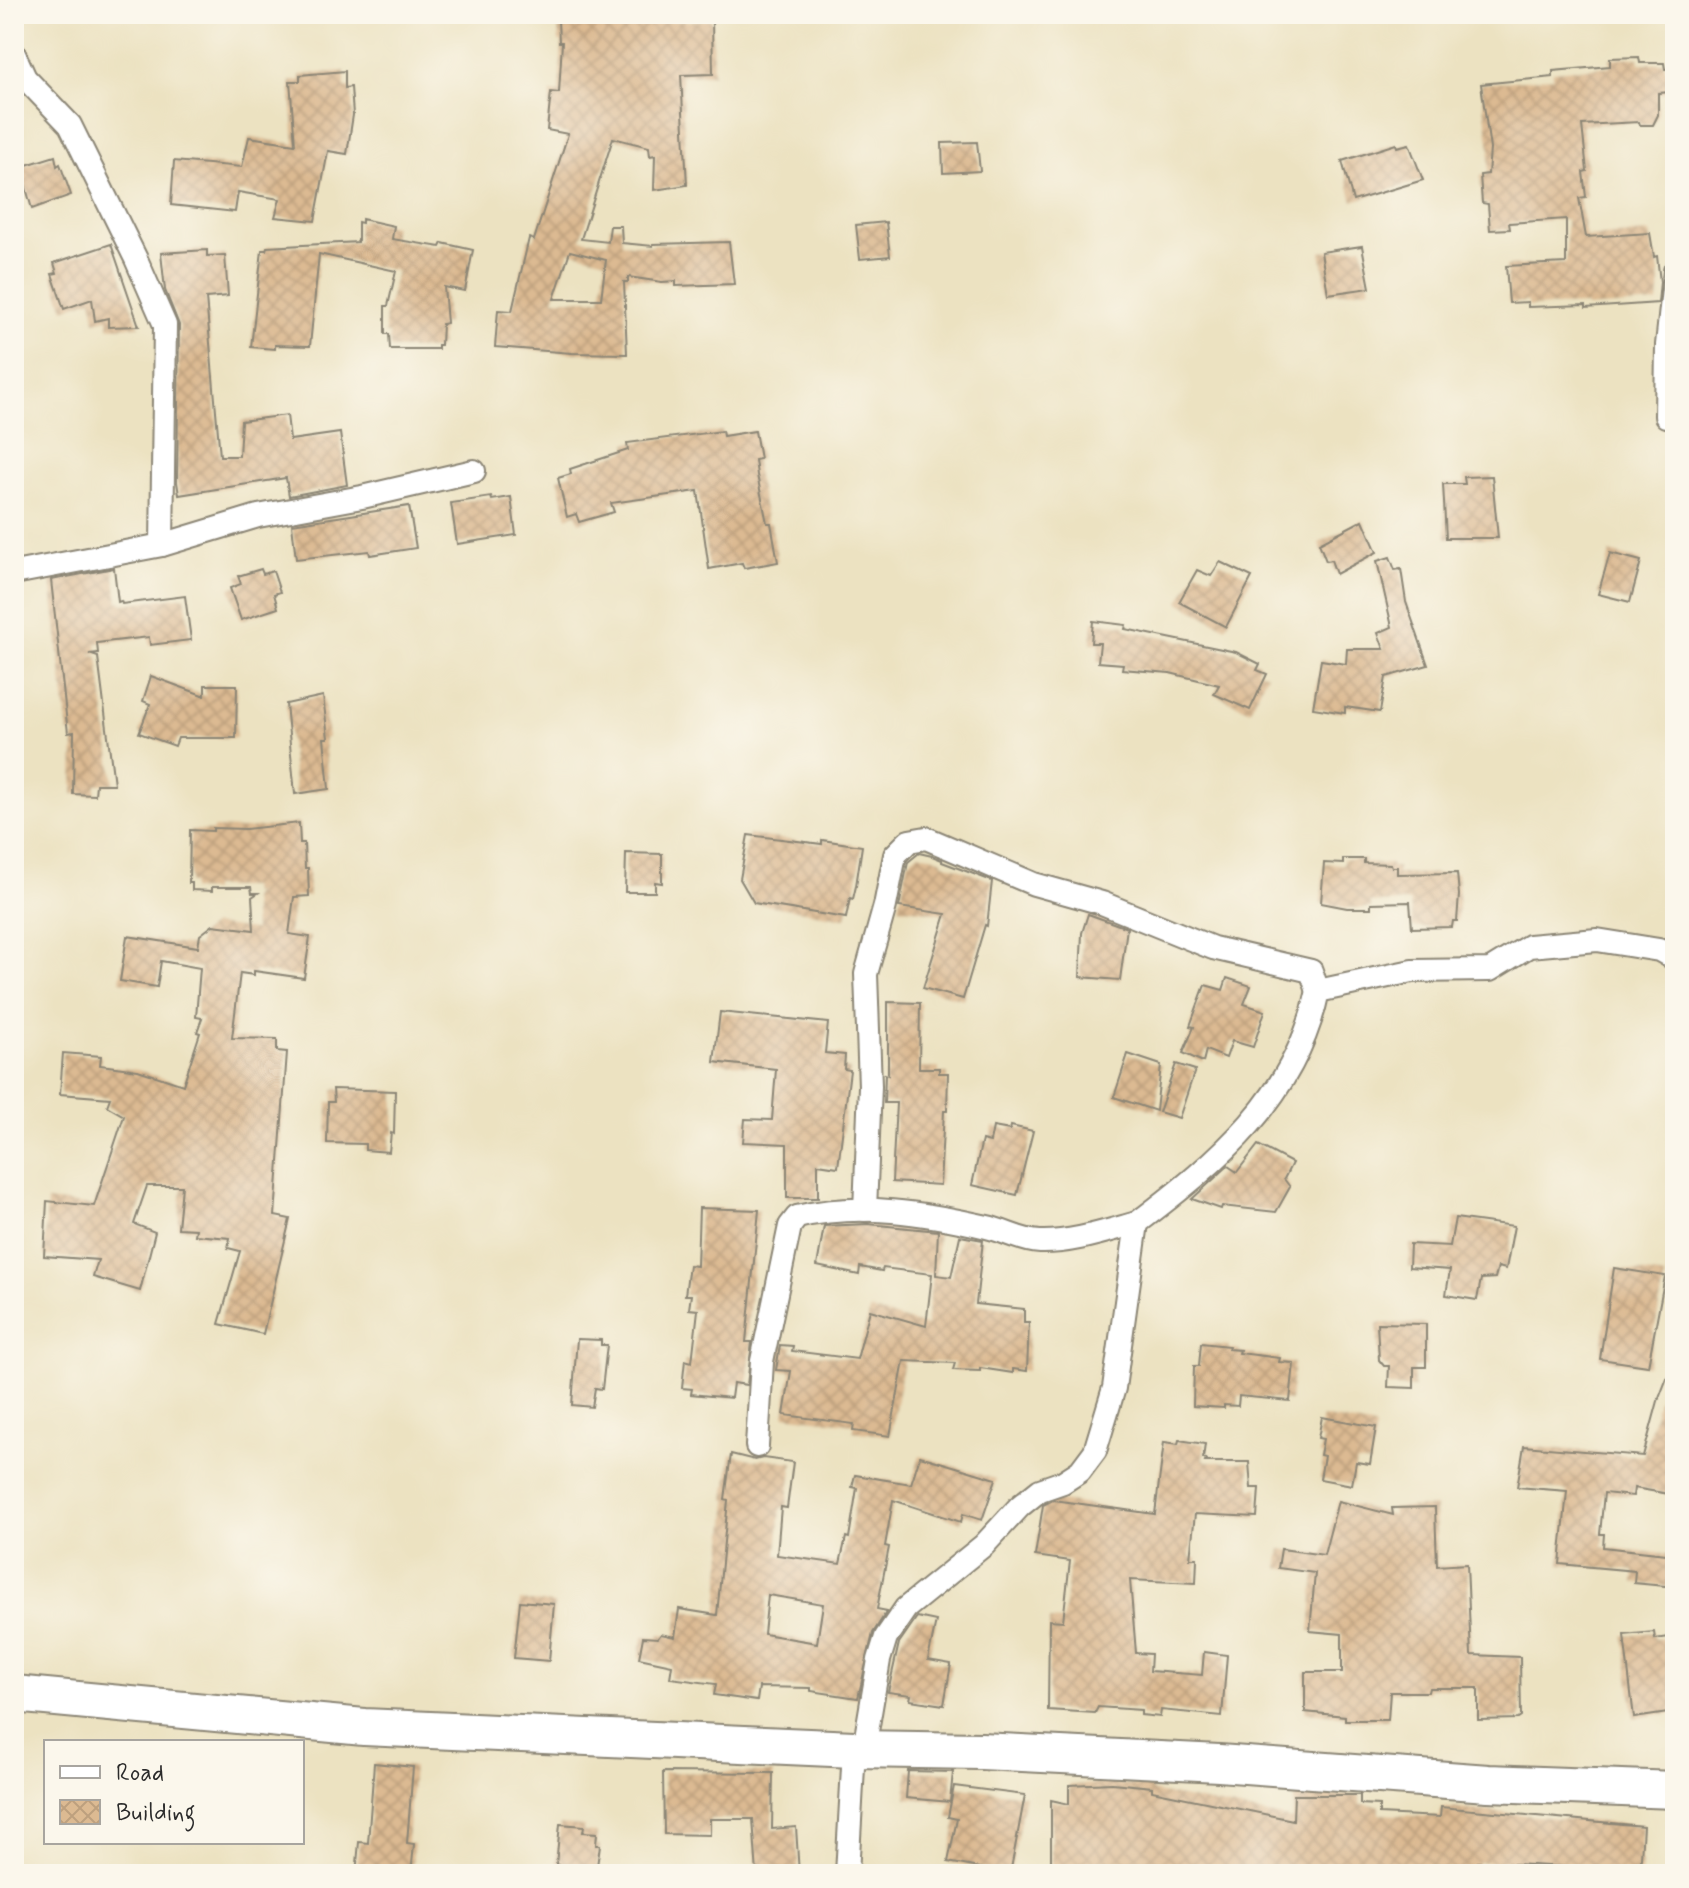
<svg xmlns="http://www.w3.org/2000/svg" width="1689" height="1888" viewBox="0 0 1689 1888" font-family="Mynerve,sans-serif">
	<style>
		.building { fill: url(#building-cross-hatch); fill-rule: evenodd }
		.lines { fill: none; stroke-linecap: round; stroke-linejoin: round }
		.minor-casing { stroke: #8c8676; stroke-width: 26 }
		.primary-casing { stroke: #8c8676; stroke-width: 40 }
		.minor { stroke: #fff; stroke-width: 22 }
		.primary { stroke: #fff; stroke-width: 36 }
	</style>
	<defs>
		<pattern id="building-cross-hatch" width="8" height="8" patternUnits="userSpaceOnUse" patternTransform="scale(2)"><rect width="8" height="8" fill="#dcba92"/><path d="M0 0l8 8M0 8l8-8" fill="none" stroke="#bda07e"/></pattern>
	</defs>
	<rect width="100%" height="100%" fill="#fbf7ec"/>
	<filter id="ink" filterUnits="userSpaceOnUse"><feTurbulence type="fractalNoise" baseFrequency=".0125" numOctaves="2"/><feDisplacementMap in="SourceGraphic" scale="16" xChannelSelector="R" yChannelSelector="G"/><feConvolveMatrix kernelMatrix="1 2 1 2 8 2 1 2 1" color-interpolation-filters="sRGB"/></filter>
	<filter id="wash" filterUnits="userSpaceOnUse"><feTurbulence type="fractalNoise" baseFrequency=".006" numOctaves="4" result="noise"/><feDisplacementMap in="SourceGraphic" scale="32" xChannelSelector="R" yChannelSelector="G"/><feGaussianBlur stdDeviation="1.8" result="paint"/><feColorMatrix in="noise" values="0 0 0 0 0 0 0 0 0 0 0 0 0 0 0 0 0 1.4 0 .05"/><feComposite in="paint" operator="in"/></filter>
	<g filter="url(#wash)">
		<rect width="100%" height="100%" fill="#ece2c1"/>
		<g id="blocks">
			<g class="building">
				<path d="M603,16L649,17V22L712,20L713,74L681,75L687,185L654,190L655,155L650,156L649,147L613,138L581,239L608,242L610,226H621L622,243L653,246V244L729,242L734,284L676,286V281L662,282L628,277V282H624L627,354L572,353L495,347L498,310L512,311L529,238L534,240L568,134L547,130L551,92L559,93L562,42H559L558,20H565V17L603,19ZM570,251L606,260L601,299H554Z"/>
				<path d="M1639,57L1640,63H1664L1665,69H1669L1671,92L1658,93V115L1653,125H1640L1639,122L1582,125L1587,171L1583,172L1586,197L1579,198L1586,237L1650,233L1654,257L1657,256L1660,282L1658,303L1586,308V305L1528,307V302L1509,303L1506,266L1566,263V219L1509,223L1510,229L1490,230L1488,204L1482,203L1480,175L1488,174L1490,149L1481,84L1553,77V71L1610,66V58Z"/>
				<path d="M345,71V88L351,87L353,115L347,154L328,151L315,221L275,217L280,199L238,192L235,212L171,205L174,161L242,167L249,137L295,144L290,81H300V75Z"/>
				<path d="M977,142L980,171L943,173L942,143Z"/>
				<path d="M1396,144L1397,147L1409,144L1423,180L1353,201L1342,161Z"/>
				<path d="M55,156L57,166L60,164L71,195L32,209L20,167Z"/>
				<path d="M362,219L394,226L392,239L440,247L442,243L473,250L465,291L444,287L447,323L442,324L441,345H438V349H390L389,334H385V306H388L396,271L319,254L310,346L275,345V349L251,347L262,250H266L267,247L358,242V222L362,223Z"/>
				<path d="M886,222L890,256L860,259L856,225Z"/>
				<path d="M111,244L139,326L108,327V318L95,321L92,299L64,309L52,274L57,273L54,263Z"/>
				<path d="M1362,246L1370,288L1328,294L1321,252Z"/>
				<path d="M207,250V256L225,255L228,296L206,298L220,456H239L241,421L287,415L290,440L340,433L347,485L289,496L286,478L179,495L177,482L179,325L165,290L161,253Z"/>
				<path d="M722,431L723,436L755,431L760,459L755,460L757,475L767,523H771L778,562L744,568L742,563L709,569L698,491L611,503L614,512L579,522L576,514L567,517L558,478L571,474L570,469L628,450L627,443Z"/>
				<path d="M1492,476L1498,538H1446L1443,484H1465L1464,477Z"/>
				<path d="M491,497L492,500L511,497L516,535L457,544L451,503Z"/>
				<path d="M409,506L416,548L370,555L369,551L296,559L292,524Z"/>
				<path d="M1363,520L1377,552L1336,574L1331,560L1326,561L1319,543Z"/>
				<path d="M1610,553L1641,561L1630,602L1598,594Z"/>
				<path d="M1390,557L1395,570L1401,569L1406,602L1428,665L1386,677L1380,712L1345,707V713L1313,708L1321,660L1346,664L1347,649H1384L1378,633L1392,627L1377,561Z"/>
				<path d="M1220,562L1252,577L1226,627L1179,602L1197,570L1211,576Z"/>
				<path d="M114,568L118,602L121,601L122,604L185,596L191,640L150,645L149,637L97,643L98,653L89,654L98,657L114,784H96L95,795L73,794L74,732L68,733L51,580Z"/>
				<path d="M261,569L263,574L273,571L280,592L274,594L278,608L241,620L230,588L241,584L238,576Z"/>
				<path d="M1093,621L1126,625L1125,629L1236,652L1260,664L1257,670L1267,674L1250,710L1214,694L1219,685L1170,673L1122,669L1123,664L1098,662L1100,643H1091Z"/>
				<path d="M151,676L205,696V685H237L236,738H178L175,746L139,733L150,704L143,701Z"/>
				<path d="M323,696L328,738H324L329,789L295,794L286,704Z"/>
				<path d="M299,823L300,843H304L305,868H308L309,896L294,897L289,934L310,937L304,978L254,971V975L240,973L232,1038L277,1039V1051L287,1052L275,1216L290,1219L263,1334L219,1324L240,1251L228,1248L230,1238L195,1235L196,1229L178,1228L182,1186H147L134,1224L155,1232L140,1291L93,1277L98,1260L44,1256L47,1201L94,1206L124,1116L107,1106L110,1098L60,1094L63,1053L101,1056L100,1065L138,1070L183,1085L200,1033L197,1032L202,1018L196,1017L200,968L161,961L157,987L120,981L127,936L198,947L200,935L213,925L254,930L252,897L258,893H252L251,887H212V891L192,890V883H189L190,830L213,831V828L246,829Z"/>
				<path d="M748,835L822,844V840L862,846L856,886L853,899L850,898L846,918L754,903L740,879Z"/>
				<path d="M626,853L662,854V883L655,882V892H625Z"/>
				<path d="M919,853L932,856L942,860V862L992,881L987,926L985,925L963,999L923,988L946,914L899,907L908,862Z"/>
				<path d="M1343,859H1364V863L1391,864L1392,867H1397V874L1457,873L1459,895L1457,921H1453L1452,927L1412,928L1410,902L1371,903V908H1347L1321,903L1324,863L1343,864Z"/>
				<path d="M1088,914L1127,928L1120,980L1080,977L1082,933Z"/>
				<path d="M1227,978L1251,986L1244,1004L1265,1011L1253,1047L1232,1041L1226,1058L1206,1050L1203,1062L1183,1053L1194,1027L1190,1026L1205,985L1223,990Z"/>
				<path d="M888,1002L920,1003L919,1068H939V1073H948L947,1111H944L940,1185L892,1182L896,1103H884L885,1074L888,1075Z"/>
				<path d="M720,1012L828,1023L825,1053L845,1055L844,1069L850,1070L838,1167L818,1164V1198H787V1144L743,1142L745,1119L772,1120L776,1069L714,1062Z"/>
				<path d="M1128,1054L1161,1065L1156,1111L1114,1097Z"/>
				<path d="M1176,1064L1195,1070L1179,1118L1159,1112Z"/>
				<path d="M333,1089L395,1091L394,1134L391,1133L389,1152L365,1150V1144L327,1143L328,1102H334Z"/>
				<path d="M1011,1126L1033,1131L1017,1195L972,1185L982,1140L990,1142L993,1127L1010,1130Z"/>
				<path d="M1258,1145L1292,1163L1284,1179L1290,1187L1276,1212L1222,1206L1221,1209L1192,1199L1228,1166L1237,1172Z"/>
				<path d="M699,1208L759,1210L746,1342H752L747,1385L733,1383L731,1398L691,1394L692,1389L682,1388L685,1360L692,1362L698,1310L689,1309L691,1295H685L689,1265L697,1266Z"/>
				<path d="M1455,1218L1514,1226L1506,1269L1498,1267L1495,1278L1481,1279L1477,1300L1446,1295L1450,1270L1409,1267L1410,1244L1450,1246Z"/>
				<path d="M868,1224L938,1231L936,1275L951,1277L960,1236L983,1240L976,1304L1024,1309V1322H1029L1027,1371L1013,1369V1373L980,1368V1371L953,1370L955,1363L904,1361L890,1436L853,1431L854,1424L784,1415L791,1371L776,1370L780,1345L793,1346L792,1351L857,1359L870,1310L926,1326L932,1274L883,1268L882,1271L860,1267L859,1275L817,1266L824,1226Z"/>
				<path d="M1614,1268L1665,1276L1648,1366L1600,1359Z"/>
				<path d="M1377,1323L1426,1324V1367H1414V1388L1388,1387L1389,1366H1384L1379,1360Z"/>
				<path d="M577,1339L601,1340V1345H607L602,1389L595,1388L592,1407L572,1405Z"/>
				<path d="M1201,1343L1229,1346L1228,1349L1240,1350L1239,1353L1280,1358L1279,1362L1294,1363L1290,1401L1239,1396L1238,1406L1224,1405V1408L1193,1406L1194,1366H1199Z"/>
				<path d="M1672,1365H1675V1495L1634,1488L1633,1496L1604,1493L1600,1534H1604L1603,1547L1675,1555V1587L1634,1583L1635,1571L1560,1564L1567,1491L1517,1487L1524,1446L1643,1456L1658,1401Z"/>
				<path d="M1322,1417L1376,1427L1370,1464L1356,1462L1352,1485L1320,1479L1324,1456L1320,1455L1323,1439L1318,1438Z"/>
				<path d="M1179,1440L1205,1444L1203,1459H1206L1205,1462H1249L1251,1488H1259L1257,1517L1195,1514L1190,1558H1197L1196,1583L1130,1580L1136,1653L1151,1654L1150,1671L1202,1675L1204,1652L1227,1655L1222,1716L1161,1710L1160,1717L1141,1715V1710L1098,1707L1095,1713L1048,1710L1049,1620L1063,1621L1070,1561L1035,1556L1043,1505L1053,1500L1155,1514L1164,1442L1178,1444Z"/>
				<path d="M731,1454L755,1460L763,1458L793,1462L787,1508L781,1507L777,1555L840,1564L846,1537L849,1538L857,1488L852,1487L855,1475L911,1484L920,1456L996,1479L982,1520L963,1514L961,1522L893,1500L885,1546L889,1547L877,1609L887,1611L873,1633L858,1698L811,1691V1688L759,1687L757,1701L714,1695L716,1684L670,1678L672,1665L639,1658L643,1637L658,1638L661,1634L675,1637L679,1609L717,1615L728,1500L725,1499ZM768,1595L823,1604L817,1643L764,1634Z"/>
				<path d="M1338,1501L1393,1515L1392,1508L1435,1507L1437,1566L1467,1564L1471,1655L1520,1657L1521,1717L1518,1719L1478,1720V1688H1429L1428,1692H1390L1388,1720H1345V1716L1305,1712V1672H1342V1634L1310,1631L1315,1573L1278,1568L1281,1549L1324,1555Z"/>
				<path d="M520,1601L554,1604L549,1661L514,1658Z"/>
				<path d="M917,1617L936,1621L928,1660L951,1664L944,1705L910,1700L911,1695L888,1692L899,1643Z"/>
				<path d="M1654,1632L1655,1639L1669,1637L1675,1682V1712L1634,1718L1624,1635Z"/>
				<path d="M374,1763L413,1767L407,1843L414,1844L411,1874H356L359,1842L368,1843Z"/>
				<path d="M908,1771L953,1772L950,1802L906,1798Z"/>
				<path d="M663,1772L773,1773L772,1829L796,1827L799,1874H757L753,1819H710V1835L664,1834Z"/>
				<path d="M1112,1783L1152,1787V1791L1293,1820L1294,1795H1360V1804L1379,1805V1814L1440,1817L1441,1807L1643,1826L1640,1874H1565V1867L1478,1862L1477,1874L1051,1872V1800L1069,1804V1785Z"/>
				<path d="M954,1786L1025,1795L1010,1874L948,1862L957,1819L948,1817Z"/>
				<path d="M560,1824L584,1826L583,1832L597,1833L596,1845H600L596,1873L558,1872L559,1865H556Z"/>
			</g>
		</g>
	</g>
	<g filter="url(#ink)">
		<use href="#blocks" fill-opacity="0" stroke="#8c8676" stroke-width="2"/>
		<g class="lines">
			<defs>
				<g id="minor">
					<path d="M14,54L25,78L70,125L136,259L165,325L162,545"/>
					<path d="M1666,416L1667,345L1675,271"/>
					<path d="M14,573L162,545L258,516L362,497L474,471"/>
					<path d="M865,1210L870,1086L866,974L885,906L895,855L909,841L926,838L1034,884L1102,903L1213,948L1311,971L1318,991"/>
					<path d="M757,1446L762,1361L790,1226L797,1217C859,1202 926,1213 987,1227C1005,1231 1021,1241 1040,1242C1071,1243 1107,1231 1137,1223"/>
					<path d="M864,1749L879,1660L886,1637L906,1608L984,1545L1020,1506L1040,1490L1063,1482L1080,1471L1095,1451L1114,1388L1137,1223C1219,1161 1296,1097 1318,991L1412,971L1490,970L1529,946L1597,940L1659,950L1675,959"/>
					<path d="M847,1874L854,1749"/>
				</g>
				<path id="primary" d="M14,1694L364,1727L854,1749L981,1751L1219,1763L1488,1783L1675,1790"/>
			</defs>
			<use href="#minor" class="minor-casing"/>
			<use href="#primary" class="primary-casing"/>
			<use href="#minor" class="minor"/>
			<use href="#primary" class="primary"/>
		</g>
	</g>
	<rect width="1689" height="1888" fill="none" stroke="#fbf7ec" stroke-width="48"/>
	<rect x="44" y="1740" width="260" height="104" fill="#fbf7ec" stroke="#a8a59f" stroke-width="2"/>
	<rect x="60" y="1766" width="40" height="12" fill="#ffffff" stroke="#a8a59f" stroke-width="2"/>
	<text x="116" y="1780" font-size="24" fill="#2b2b2b">Road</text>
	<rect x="60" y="1800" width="40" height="24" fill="url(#building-cross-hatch)" stroke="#a8a59f" stroke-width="2"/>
	<text x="116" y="1820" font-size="24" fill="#2b2b2b">Building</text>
</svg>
